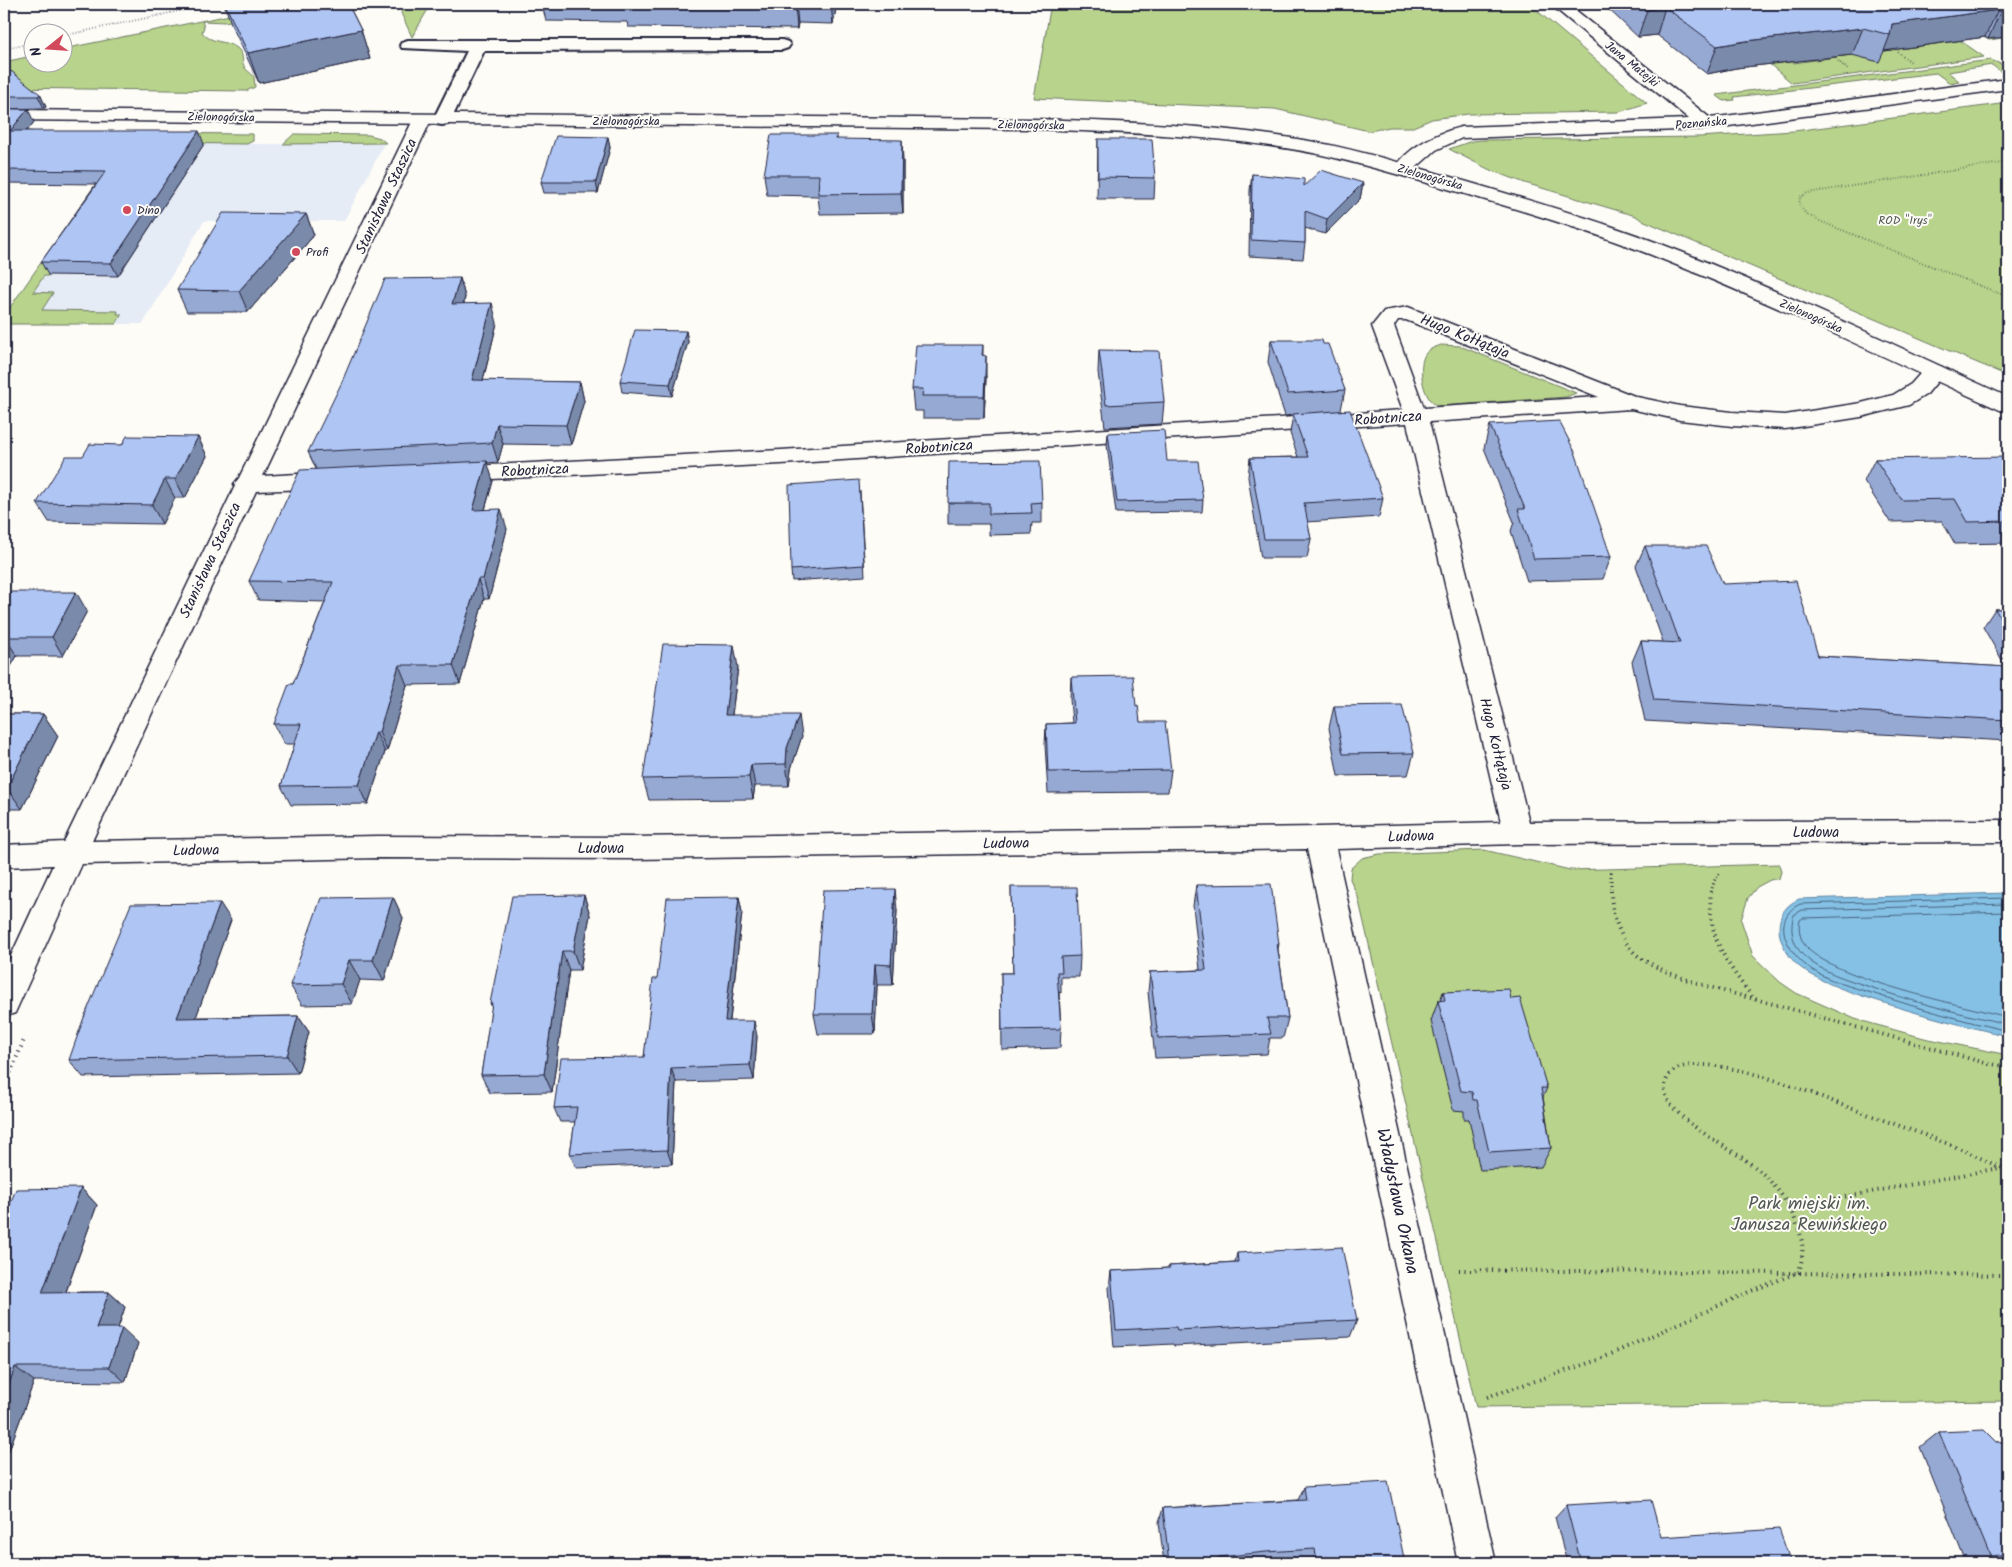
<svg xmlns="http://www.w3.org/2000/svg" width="2012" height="1567" viewBox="0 0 2012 1567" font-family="Kalam,sans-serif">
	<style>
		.built { fill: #e6ecf6 }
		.green { fill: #b8d38b; stroke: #6d7a63 }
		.water { fill: #84c1e4; stroke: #5d81a0 }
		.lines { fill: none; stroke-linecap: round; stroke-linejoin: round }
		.shore { stroke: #49627f; stroke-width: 1 }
		.lane-casing { stroke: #22223b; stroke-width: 4 }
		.street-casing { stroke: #22223b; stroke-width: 3 }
		.secondary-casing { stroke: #22223b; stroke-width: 3 }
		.path-far2 { stroke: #22223b; stroke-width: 2; stroke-dasharray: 0.5 2.5; stroke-linecap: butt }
		.path-far1 { stroke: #22223b; stroke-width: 3; stroke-dasharray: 1 3; stroke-linecap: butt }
		.path { stroke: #22223b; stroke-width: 4; stroke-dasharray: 1 4.5; stroke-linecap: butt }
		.lane { fill: #fdfcf7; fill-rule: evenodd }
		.street { fill: #fdfcf7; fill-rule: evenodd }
		.secondary { fill: #fdfcf7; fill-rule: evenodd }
		.wall { fill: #96a9d2; stroke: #22223b }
		.shaded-wall { fill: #7a8aab; stroke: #22223b }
		.building { fill: #afc5f4; stroke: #22223b }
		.poi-dot { fill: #d1495b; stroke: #fdfcf7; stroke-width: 2 }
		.labels { text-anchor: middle; stroke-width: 4; stroke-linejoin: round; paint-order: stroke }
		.far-street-label { font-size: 12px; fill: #22223b; stroke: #fdfcf7 }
		.far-poi-label { font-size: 12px; fill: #22223b; stroke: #fdfcf7; text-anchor: start }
		.far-park-label { font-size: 12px; fill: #4f5753; stroke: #fdfcf7 }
		.street-label { font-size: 15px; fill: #22223b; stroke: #fdfcf7 }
		.near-street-label { font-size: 18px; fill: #22223b; stroke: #fdfcf7 }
		.near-park-label { font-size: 18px; fill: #4f5753; stroke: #fdfcf7 }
	</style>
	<rect width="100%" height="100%" fill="#fdfcf7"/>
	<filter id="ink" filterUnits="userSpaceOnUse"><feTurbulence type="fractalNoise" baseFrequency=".02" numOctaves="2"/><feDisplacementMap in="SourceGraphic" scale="10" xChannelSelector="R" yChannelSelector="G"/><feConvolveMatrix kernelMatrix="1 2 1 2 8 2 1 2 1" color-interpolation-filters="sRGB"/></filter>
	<g filter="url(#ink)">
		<path class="built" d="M125,143L266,144H384L344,221H204L143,324H4V316Z"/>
		<g class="green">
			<path d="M284,4H310L225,22L202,21L204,27L202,32C210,44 227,40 237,48C245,55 241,60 244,66C245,70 252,73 254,77L255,87L246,91L4,88V62L32,56V62H62L63,49Z"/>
			<path d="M405,4H431L412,37L401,13Z"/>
			<path d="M1051,4H1529L1647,103L1619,112L1468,114L1432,119L1413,127H1390L1369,131L1275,109L1034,98Z"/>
			<path d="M1748,4L2008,10V42L2002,38L1989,40L1974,32L1755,28L1794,63L1958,39L1984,57L1792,83L1717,20Z"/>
			<path d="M1991,60L2008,67V73L2005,75L1992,65L1948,72L1959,81L1950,83L1936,73L1734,97L1735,100L1724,101L1716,95Z"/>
			<path d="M2008,103V376L1640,219L1636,216L1525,183L1488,169L1449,149L1472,141L1484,140L1699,137L1794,131Z"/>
			<path d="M131,133L253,134V141L247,144L140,143L48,276H44L33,292L53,293L42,310L118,311L117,314H122L116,324H4V316Z"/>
			<path d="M294,134L369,135L380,138L386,143L283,144Z"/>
			<path d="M1441,345L1460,346L1576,393L1566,397L1442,406C1437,405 1434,405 1431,401C1422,391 1417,362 1427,352C1431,348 1436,347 1441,345Z"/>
			<path d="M1484,850L1570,870L1779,864L1781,872L1779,878L1770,880L1757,887L1748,898L1741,920L1753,956L1780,982L1796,993L1855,1019L1924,1038L2008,1055V1401L1476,1407L1358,897L1350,879L1351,868L1362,858L1379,854Z"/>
		</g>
		<path class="water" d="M2008,893V1036C1964,1026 1921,1015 1878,1001C1853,993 1823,984 1801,968C1790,960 1779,942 1779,929C1779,914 1786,905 1799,899Z"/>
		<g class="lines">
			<g class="shore">
				<path d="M2008,898L1800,904C1789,909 1782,919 1784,932C1786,944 1795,956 1804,964C1825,981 1853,987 1878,995C1921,1009 1964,1021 2008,1031"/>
				<path d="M2008,904L1802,910L1794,915C1789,930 1793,946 1805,957C1821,972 1847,979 1867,986C1913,1002 1961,1014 2008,1024"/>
				<path d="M2008,912L1803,918L1800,920C1798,930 1800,940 1807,948C1836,979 1964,1006 2008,1017"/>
			</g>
			<defs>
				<path id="lane" d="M408,40H782L788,42L790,45L788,48L782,50L484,51L451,120L448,124L442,125L436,124L433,120L467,51L402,48L400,45L402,42Z"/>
				<g id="street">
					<path d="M1550,4H1568L1710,118L2008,79V89L1706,129L1462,138L1436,150L1410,173L1403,175L1396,173L1394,169C1409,146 1435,134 1461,127L1689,119Z"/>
					<path d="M422,115L428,116L431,120L263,476L332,472L340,475L344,480L340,485L332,488L256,491L92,841L378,836L633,837L1319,827L1501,822L1407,423L781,464L452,481L444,479L440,474L444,469L452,467L781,450L1403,410L1372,326L1384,311L1408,307L1637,397L1680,406L1732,412L1785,415L1861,403L1893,395L1911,384L1926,367L1934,365L1942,367L1945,372L1927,394L1909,405L1861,417L1785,429L1732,426L1680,420L1631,409L1429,422L1529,822L2008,820V842L1518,844L1336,849L1496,1563H1458L1307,849L633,859L378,858L82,864L15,1013L4,1017V971L53,865L4,867V845L64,842L235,486L234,484L239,478L413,120L416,116ZM1398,320H1406L1599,397L1424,408L1394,326Z"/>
				</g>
				<path id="secondary" d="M4,110L1033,119C1127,122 1222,125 1315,142C1362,151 1408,165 1454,178C1531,201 1609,223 1684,253C1794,297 1900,348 2008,397V412L2000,410C1890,360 1781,307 1669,262C1595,232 1518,209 1441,187C1400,175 1359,163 1318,154C1224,135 1128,133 1033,129L4,120Z"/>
			</defs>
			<use href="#lane" class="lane-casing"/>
			<use href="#street" class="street-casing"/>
			<use href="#secondary" class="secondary-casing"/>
			<g class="path-far2">
				<path d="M62,36L212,4"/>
				<path d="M4,49L32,43"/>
				<path d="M1898,52L1911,62"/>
				<path d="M1836,59L1848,70"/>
				<path d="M2008,162L1807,193L1800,197L1799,205L1806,214L1822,222L2008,297"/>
			</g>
			<g class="path-far1">
				<path d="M1611,872V892"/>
				<path d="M1711,892L1715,879L1721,872"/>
			</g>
			<g class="path">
				<path d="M1611,891C1611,915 1622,948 1644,960C1682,983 1734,993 1777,1005C1848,1025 1918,1044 1989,1064L2008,1066"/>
				<path d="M1711,891C1706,937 1728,966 1755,1000"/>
				<path d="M4,1088L24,1040"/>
				<path d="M1791,1207L1999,1168"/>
				<path d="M1459,1270L2008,1275"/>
				<path d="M1487,1397L1598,1360L1751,1291L1799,1272C1805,1249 1803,1239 1794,1217C1785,1197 1772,1181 1755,1167C1734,1149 1661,1116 1665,1086C1670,1033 1817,1095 1842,1105C1880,1119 1918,1132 1956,1147C1974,1154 1990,1164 2008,1170"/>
			</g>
			<use href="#lane" class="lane"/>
			<use href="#street" class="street"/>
			<use href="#secondary" class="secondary"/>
		</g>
		<g class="wall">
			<path d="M224,4H348L361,30L370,59L259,83L232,26Z"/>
			<path d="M542,4H837L833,24L798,23L797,29L628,27L627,22L546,21Z"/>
			<path d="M1603,4H2008L1988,39L1985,37L1884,51L1879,62L1852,55L1736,68L1707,74L1657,35L1638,37Z"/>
			<path d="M4,80L40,94L46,107L44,108L4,109Z"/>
			<path d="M4,109L34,122L27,131L204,144L118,276L48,275L41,262L96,184L4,183Z"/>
			<path d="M837,135V139L903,160V213L820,214L818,196L767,195L764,175Z"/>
			<path d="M608,137L610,148L598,193H544L541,182Z"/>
			<path d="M1098,139L1155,178L1154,199H1097Z"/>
			<path d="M1252,174L1304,186L1363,183L1360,199L1325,234L1305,228V243L1303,259L1249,256L1250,190Z"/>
			<path d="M306,214L314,235L248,312H187L177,290Z"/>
			<path d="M460,278L465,297L464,304L497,323L483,381L580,382L584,401L571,445L503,444L498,462L487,463L493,481L485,510L507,529L489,599H484L460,684L407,685L387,751L385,752L368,804L291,805L281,786L295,744H284L274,724L293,684L325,602L258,600L249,581L316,469L308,452Z"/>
			<path d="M686,331L688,342L672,396L622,392L620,381Z"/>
			<path d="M1271,340L1323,344L1345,390L1341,410L1383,498L1379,517L1307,522L1311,539L1307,558H1261L1248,477L1250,458L1298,457L1290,433L1293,415L1285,416L1268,362Z"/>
			<path d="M983,345V356L986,378L984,418H923V411H914L912,389Z"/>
			<path d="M1099,350L1164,402L1162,424L1105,427L1098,372Z"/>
			<path d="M1490,425L1611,557L1603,579L1527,581L1511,531L1514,522L1484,448Z"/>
			<path d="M1108,433L1167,461L1203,500L1202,512L1116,513L1107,445Z"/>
			<path d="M198,437L207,456L185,498H175L162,524L49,522L37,503L83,456L122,445Z"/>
			<path d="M1875,459L2008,462V543L1955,544L1942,521L1890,522L1864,481Z"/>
			<path d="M860,491L865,576L792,581L791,570Z"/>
			<path d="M1042,502V523H1032L1031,534L989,535V524H948V503Z"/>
			<path d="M1645,546L1723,584L1818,656L2006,667L1983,627L1995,609H2008V741L1645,721L1632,662L1641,641L1663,642L1636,566Z"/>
			<path d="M4,592L87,611L63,656H17L4,678Z"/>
			<path d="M738,667L732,715L802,736L791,769L789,786H755L753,799L649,800L643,779Z"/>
			<path d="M1071,677L1136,706L1140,722L1171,770L1168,792L1048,793L1045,745L1046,724L1072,723L1070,699Z"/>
			<path d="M1334,706L1414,753L1408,775L1338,776L1329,728Z"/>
			<path d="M4,714H43L58,736L22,809H4Z"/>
			<path d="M1196,885L1279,944L1278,949L1288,1018L1283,1038H1270L1267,1054L1155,1058L1148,992L1150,972L1200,970L1193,906Z"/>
			<path d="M1011,887L1080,956L1079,977H1061V993L1059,992L1061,1029L1060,1048L1002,1050L1001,973H1013Z"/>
			<path d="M584,895L590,915L580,970H569L552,1092L490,1093L481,1075L492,1008L490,1003Z"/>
			<path d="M393,897L403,918L384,981L360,980L352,1004L302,1005L290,985Z"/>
			<path d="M739,897L742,912L730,1021L757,1036L754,1080L676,1082L672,1164L576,1168L570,1154L575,1122H560L554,1108L644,1057L657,979Z"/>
			<path d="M897,910L893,985H877L875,1034H818L814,1014Z"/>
			<path d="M231,920L196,1017L298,1016L309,1032L298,1073L83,1077L69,1060Z"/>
			<path d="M1443,992L1511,999L1547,1088L1543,1097L1551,1148L1541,1167L1480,1170L1469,1119H1464V1111L1453,1110L1431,1021L1438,1001H1440Z"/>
			<path d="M81,1188L97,1205L66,1292H109L125,1307L118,1328L138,1343L125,1382L34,1381L4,1464V1219Z"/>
			<path d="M1237,1253L1357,1320L1350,1337L1174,1346L1173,1344L1114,1347L1109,1288L1111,1271L1169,1268V1266L1235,1262Z"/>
			<path d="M1939,1432L1996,1442H2008V1563H1966L1920,1447Z"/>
			<path d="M1304,1487L1405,1563H1308V1562L1290,1563H1164L1159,1522L1163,1508L1298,1500Z"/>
			<path d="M1566,1505L1661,1537L1791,1563H1567L1555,1517Z"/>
		</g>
		<g class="shaded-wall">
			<path d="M795,4H796L798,23L797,29Z"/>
			<path d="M831,4H837L833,24Z"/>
			<path d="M1665,7L1657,35L1638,37L1647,10Z"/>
			<path d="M1998,10L1985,37L1884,51L1890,35L1892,24Z"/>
			<path d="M2008,11V37L1988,39L2000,12Z"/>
			<path d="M1863,28L1852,55L1736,68L1707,74L1717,46L1746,41Z"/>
			<path d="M361,30L370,59L259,83L248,53Z"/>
			<path d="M40,94L46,107L44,108L38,96Z"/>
			<path d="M28,109L34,122L16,144L10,131Z"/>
			<path d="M199,131L204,144L118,276L111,263Z"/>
			<path d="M608,137L610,148L598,193L596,182Z"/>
			<path d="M902,140L903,160V213L901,193Z"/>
			<path d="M1363,183L1360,199L1325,234L1327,219Z"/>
			<path d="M306,214L314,235L248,312L239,291Z"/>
			<path d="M460,278L465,297L458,324L452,304Z"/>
			<path d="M492,303L497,323L478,400L472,380Z"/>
			<path d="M686,331L688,342L672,396L670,384Z"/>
			<path d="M986,356V378L984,418V396Z"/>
			<path d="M580,382L584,401L571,445L566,425Z"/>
			<path d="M497,424L503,444L498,462L492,443Z"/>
			<path d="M198,437L207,456L185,498L175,479Z"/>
			<path d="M487,461L493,481L479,530L473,510Z"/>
			<path d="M165,479L175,498L162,524L152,505Z"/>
			<path d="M501,509L507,529L489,599L483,579Z"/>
			<path d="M478,579L484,599L460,684L453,665Z"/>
			<path d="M76,592L87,611L63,656L52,637Z"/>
			<path d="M5,637L17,656L4,678V638Z"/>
			<path d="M734,645L738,667L729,737L725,715Z"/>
			<path d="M399,665L407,685L387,751L379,732Z"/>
			<path d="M43,714L58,736L22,809L7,788Z"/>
			<path d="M799,715L802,736L791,769L789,786L786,764L787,748Z"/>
			<path d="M376,732L385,752L368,804L359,785Z"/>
			<path d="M751,765L755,786L753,799L749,777Z"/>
			<path d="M895,889L897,910L893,985L891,965Z"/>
			<path d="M584,895L590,915L580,970L573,951Z"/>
			<path d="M393,897L403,918L384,981L373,960Z"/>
			<path d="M739,897L742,912L728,1036L725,1021Z"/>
			<path d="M220,903L231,920L190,1034L177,1018Z"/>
			<path d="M562,951L569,970L552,1092L544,1074Z"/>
			<path d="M349,960L360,980L352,1004L341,984Z"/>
			<path d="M875,964L877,985L875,1034L872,1014Z"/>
			<path d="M298,1016L309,1032L298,1073L287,1056Z"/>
			<path d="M754,1021L757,1036L754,1080L750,1065Z"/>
			<path d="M671,1068L676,1082L672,1164L667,1150Z"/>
			<path d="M81,1188L97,1205L60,1308L42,1293Z"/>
			<path d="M109,1292L125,1307L113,1343L96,1328Z"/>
			<path d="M122,1328L138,1343L125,1382L109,1367Z"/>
			<path d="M15,1367L34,1381L4,1464V1398Z"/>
		</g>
		<g class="building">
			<path d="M225,4H348L361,30L248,53Z"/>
			<path d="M1640,4H2008V11L2000,12L1998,10L1892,24L1890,35L1863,28L1746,41L1717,46L1665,7L1647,10Z"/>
			<path d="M11,71L40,94L38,96H4V80Z"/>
			<path d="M4,109H28L10,131H199L111,263L41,262L106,171L4,170Z"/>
			<path d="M771,135H837L836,139L902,140L901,193L818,194L819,175H764Z"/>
			<path d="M556,136L608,137L596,182H541Z"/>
			<path d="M1098,139H1152L1155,178L1098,177Z"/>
			<path d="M1321,170L1363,183L1327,219L1305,211V243L1251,240L1252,174L1304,179V186Z"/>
			<path d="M223,213L306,214L239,291L177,290Z"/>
			<path d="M460,278L452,304L492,303L472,380L580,382L566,425L497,424L492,443L308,452L341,384L385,279Z"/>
			<path d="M635,330L686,331L670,384L620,381Z"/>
			<path d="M1271,340H1322L1323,344H1328L1345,390L1288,394Z"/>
			<path d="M916,345H983L982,355L986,356L984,396H922L923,389H912Z"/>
			<path d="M1099,350L1159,351L1164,402L1106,405Z"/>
			<path d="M1350,410L1383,498L1304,503L1311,539H1264L1250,458L1308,457L1293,414Z"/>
			<path d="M1559,421L1575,452L1611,557L1534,559L1518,509H1525L1490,425Z"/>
			<path d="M1164,430L1167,461H1198L1203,500L1117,502L1108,433Z"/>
			<path d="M127,436L198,437L175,479H165L152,505L37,503L66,456H83L90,444L122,445Z"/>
			<path d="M2005,457L2008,462V521L1968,522L1955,499L1902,500L1875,459Z"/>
			<path d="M487,461L473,510L501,509L483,579H478L453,665H399L379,732H376L359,785L281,786L301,724H274L289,684H293L333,582L249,581L300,470Z"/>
			<path d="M1040,461L1042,502L1031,503L1032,513L989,514V503H948L949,462Z"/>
			<path d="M859,480L864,565L791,570L789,485Z"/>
			<path d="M1645,546H1706L1723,584L1796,581L1818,656L2008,667V720L1654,700L1641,641L1680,643Z"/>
			<path d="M4,592H76L52,637H5L4,638Z"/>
			<path d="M1995,609H2008V631Z"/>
			<path d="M663,644L734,645L725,715H799L787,748L786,764L751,765L749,777L643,779Z"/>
			<path d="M1133,676L1136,706L1138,705L1140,722H1165L1171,770L1048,772L1046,724L1075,723L1071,677Z"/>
			<path d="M1402,705L1414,753L1343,754L1334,706Z"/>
			<path d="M4,714H43L7,788H4Z"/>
			<path d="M1271,884L1279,944H1277L1288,1018H1267L1271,1034L1158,1038L1150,972L1206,970L1196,885Z"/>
			<path d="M1011,887H1077L1080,956L1061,957L1062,972H1057L1061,1029L1002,1030L1001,973H1013Z"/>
			<path d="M895,889L891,965L875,964L872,1014H814L823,890Z"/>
			<path d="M584,895L573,951H562L544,1074L481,1075L492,1003H490L512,896Z"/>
			<path d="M393,897L373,960H349L341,984L290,985L321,898Z"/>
			<path d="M739,897L725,1021H754L750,1065L671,1068L667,1150L570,1154L577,1107L554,1108L561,1058L644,1057L653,979H657L667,898Z"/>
			<path d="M220,903L177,1018L298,1016L287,1056L69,1060L83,1020L131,904Z"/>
			<path d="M1509,989L1511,999L1520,998L1547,1088H1541L1551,1148L1489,1152L1477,1100H1473L1472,1092L1461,1091L1438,1001L1445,1000L1443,992Z"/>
			<path d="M81,1188L42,1293L109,1292L96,1328H122L109,1367H15L4,1398V1219L16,1189Z"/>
			<path d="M1342,1247L1357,1320L1177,1330L1176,1327L1116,1330L1111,1271L1170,1268L1169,1266L1238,1262L1237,1253Z"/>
			<path d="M1984,1430L1996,1442H2008V1554L1990,1556L1939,1432Z"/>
			<path d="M1388,1482L1405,1563H1317L1315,1549L1266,1552L1219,1557V1563H1169L1163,1508L1306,1500L1304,1487Z"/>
			<path d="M1651,1500L1661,1537L1779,1529L1791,1563H1581L1566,1505Z"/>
		</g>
	</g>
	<g class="poi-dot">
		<circle cx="127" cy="210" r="5"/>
		<circle cx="296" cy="252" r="5"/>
	</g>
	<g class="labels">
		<g class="far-street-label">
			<text transform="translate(1632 64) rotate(39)" y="4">Jana Matejki</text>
			<text transform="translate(221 117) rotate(1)" y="4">Zielonogórska</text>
			<text x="626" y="125">Zielonogórska</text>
			<text transform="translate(1701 123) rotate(-5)" y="4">Poznańska</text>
			<text transform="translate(1031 125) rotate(1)" y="4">Zielonogórska</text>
			<text transform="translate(1430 177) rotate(16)" y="4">Zielonogórska</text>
			<text transform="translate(1811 316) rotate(24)" y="4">Zielonogórska</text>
		</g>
		<g class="far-poi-label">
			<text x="137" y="214">Dino</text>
			<text x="306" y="256">Profi</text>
		</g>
		<g class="far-park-label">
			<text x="1905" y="224">ROD "Irys"</text>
		</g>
		<g class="street-label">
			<text transform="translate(386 196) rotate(-65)" y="5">Stanisława Staszica</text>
			<text transform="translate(1465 336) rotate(22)" y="5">Hugo Kołłątaja</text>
			<text transform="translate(1388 418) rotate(-4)" y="5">Robotnicza</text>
			<text transform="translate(939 447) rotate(-4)" y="5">Robotnicza</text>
			<text transform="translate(535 470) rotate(-3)" y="5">Robotnicza</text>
			<text transform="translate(210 560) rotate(-65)" y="5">Stanisława Staszica</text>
			<text transform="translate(1496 744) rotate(76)" y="5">Hugo Kołłątaja</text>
			<text x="1816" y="837">Ludowa</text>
			<text transform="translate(1411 836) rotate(-2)" y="5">Ludowa</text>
			<text transform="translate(1006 843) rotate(-1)" y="5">Ludowa</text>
			<text x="601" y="853">Ludowa</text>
			<text transform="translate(196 850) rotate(-1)" y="5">Ludowa</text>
		</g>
		<g class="near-street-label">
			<text transform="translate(1398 1201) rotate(78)" y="6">Władysława Orkana</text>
		</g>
		<g class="near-park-label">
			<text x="1809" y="1209">Park miejski im.<tspan x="1809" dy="21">Janusza Rewińskiego</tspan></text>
		</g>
	</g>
	<rect width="2012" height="1567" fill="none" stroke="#fdfcf7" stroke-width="20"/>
	<rect x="10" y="10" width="1992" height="1547" fill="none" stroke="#22223b" stroke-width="2" filter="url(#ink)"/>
	<g transform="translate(48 48) rotate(253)"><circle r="24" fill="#fdfcf7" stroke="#a5a5ac"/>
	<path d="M0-4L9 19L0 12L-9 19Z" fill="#d1495b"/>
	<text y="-8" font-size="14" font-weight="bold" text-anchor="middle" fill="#22223b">N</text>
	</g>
</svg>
